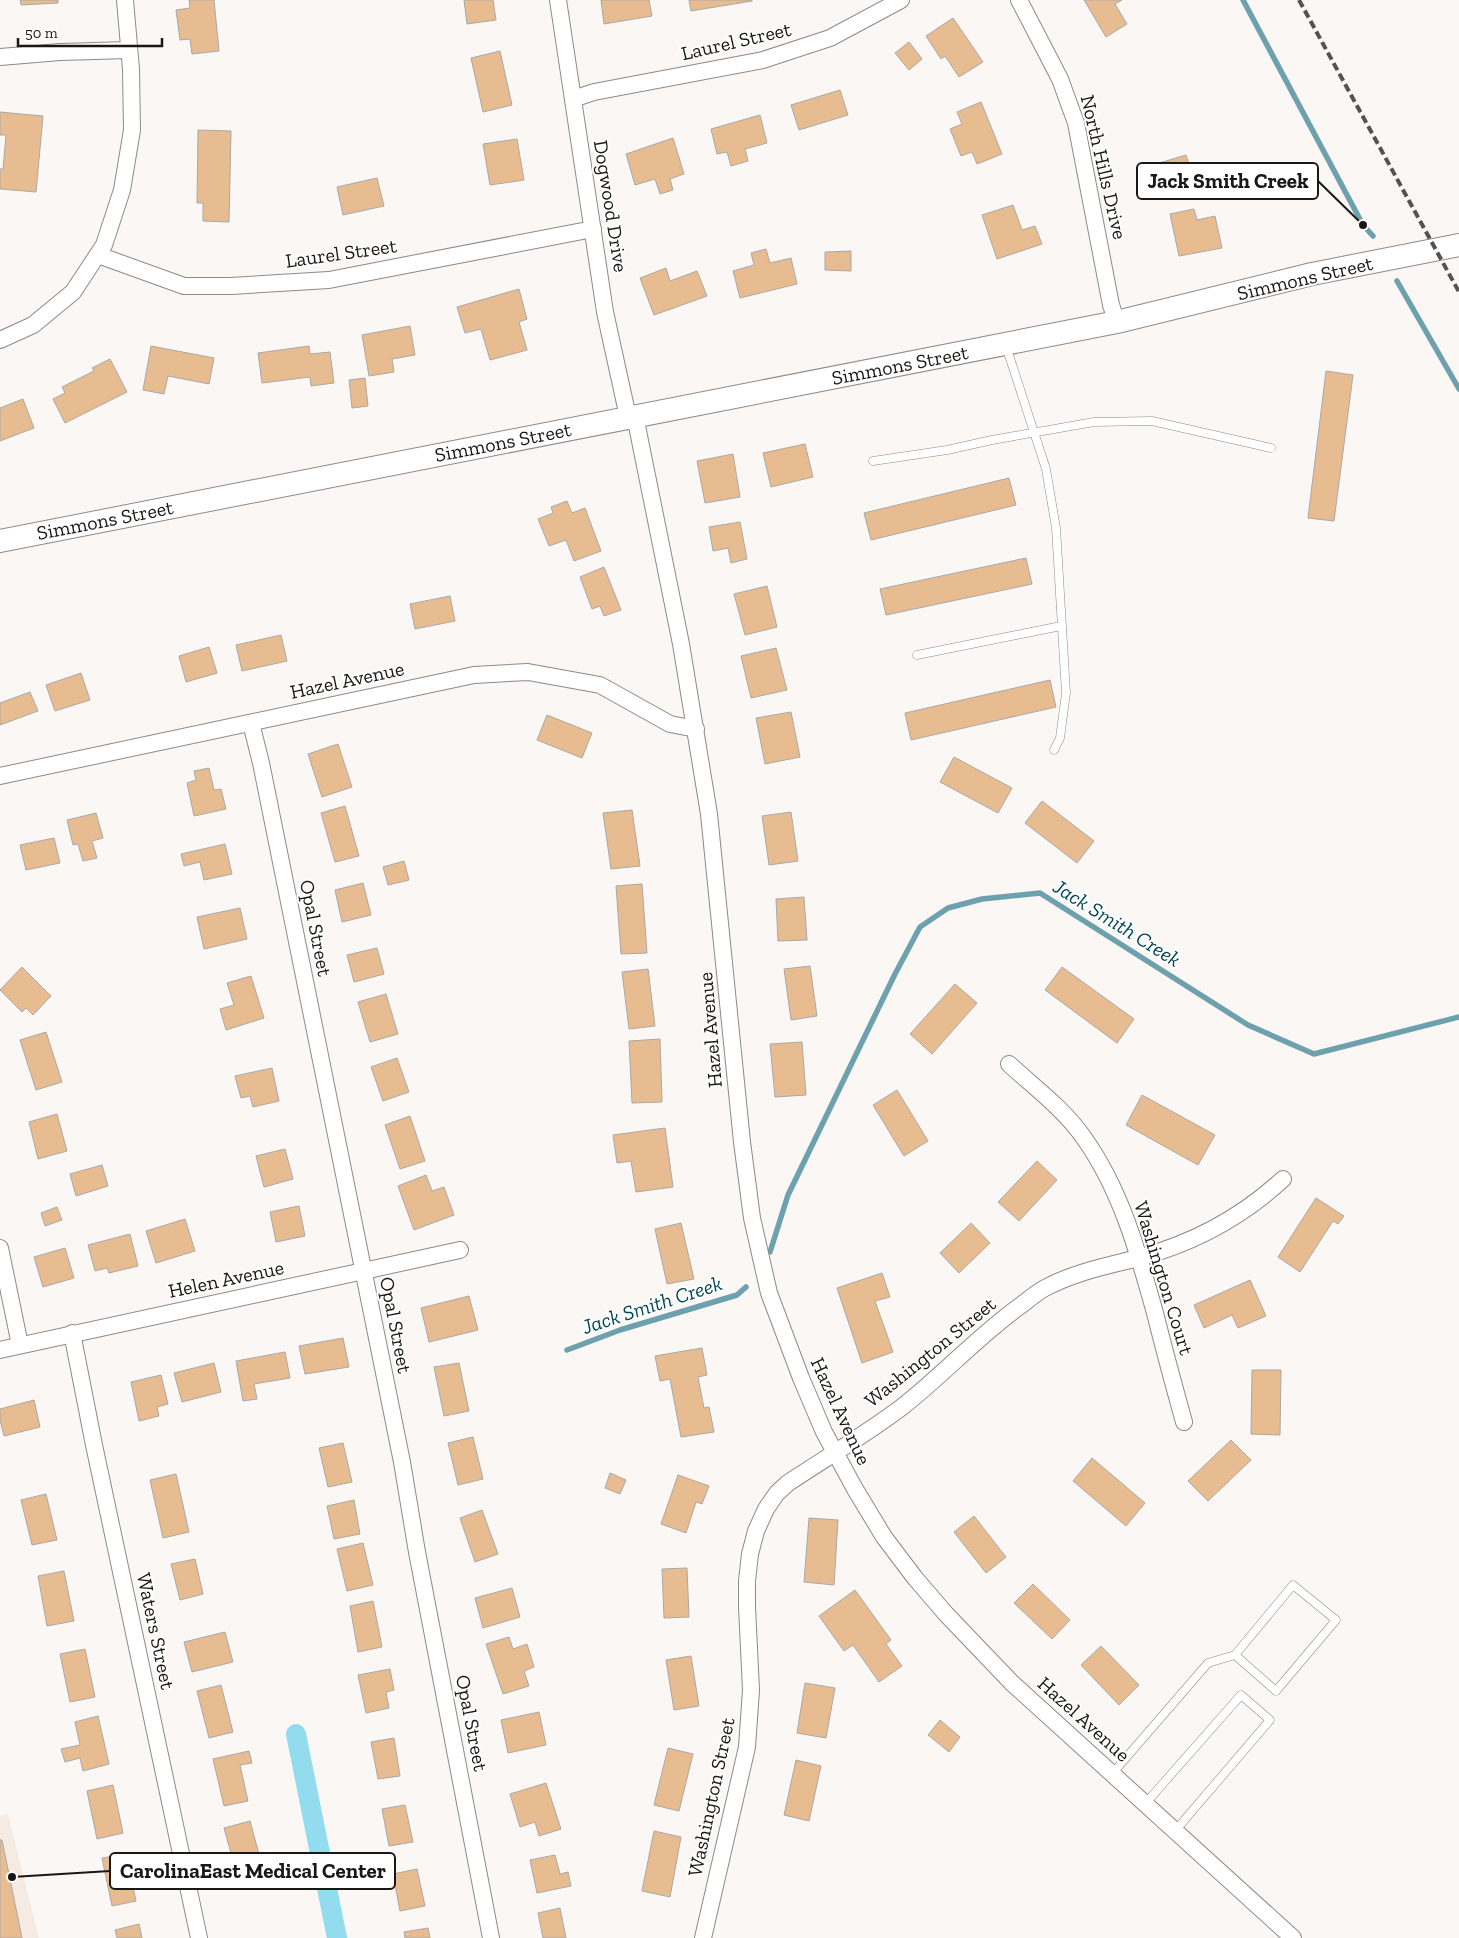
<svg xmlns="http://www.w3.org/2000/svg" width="1459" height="1938" viewBox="0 0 1459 1938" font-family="'Zilla Slab',serif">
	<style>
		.built { fill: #f5ebe2 }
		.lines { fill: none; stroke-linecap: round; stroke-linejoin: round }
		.stream { stroke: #6ea1ae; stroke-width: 5.5 }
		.canal { stroke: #92dcee; stroke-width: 20 }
		.building { fill: #e8bc91; stroke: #aba8a5 }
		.lane-casing { stroke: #8d8a88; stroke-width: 9 }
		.street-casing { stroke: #8d8a88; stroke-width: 18 }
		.secondary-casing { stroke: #8d8a88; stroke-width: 24 }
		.lane { stroke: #fff; stroke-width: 8 }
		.street { stroke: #fff; stroke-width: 16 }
		.secondary { stroke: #fff; stroke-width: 22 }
		.rail { stroke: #545250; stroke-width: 4; stroke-dasharray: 8 4; stroke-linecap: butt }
		.labels { text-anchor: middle; stroke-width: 4; stroke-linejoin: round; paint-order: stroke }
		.street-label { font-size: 20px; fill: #1a1817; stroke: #fff }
		.water-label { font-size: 21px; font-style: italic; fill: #014754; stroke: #fff }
		.leader { fill: none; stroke: #1a1817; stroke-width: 2 }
		.callout-dot { fill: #1a1817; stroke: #fff; stroke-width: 2 }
		.callout { fill: #fff; stroke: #1a1817; stroke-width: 2 }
		.callout-label { font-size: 21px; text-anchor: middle; font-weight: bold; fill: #1a1817 }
	</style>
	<rect width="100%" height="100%" fill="#faf7f4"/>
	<path class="built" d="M8,1814L39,1938H0V1816Z"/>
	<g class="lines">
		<g class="stream">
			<path d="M1243,0L1363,225L1373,236"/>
			<path d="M1397,281L1459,389"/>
			<path d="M770,1252L788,1195L895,974L920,927L948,908L982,899L1040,893L1248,1025L1314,1054L1459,1017"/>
			<path d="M567,1350L620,1330L737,1295L746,1287"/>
		</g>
		<path class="canal" d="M296,1734L337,1938"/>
	</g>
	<g class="building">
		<path d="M20,0H58V3L21,5Z"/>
		<path d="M189,0H214L219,51L192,54L190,39L180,40L176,10L190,8Z"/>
		<path d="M464,0H493L496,20L467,24Z"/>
		<path d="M601,0H649L652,16L604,24Z"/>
		<path d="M689,0H752V1L691,11Z"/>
		<path d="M1084,0H1122L1115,4L1127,24L1106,37Z"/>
		<path d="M953,18L983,62L959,77L945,56L941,59L926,36Z"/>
		<path d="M909,42L922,59L909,70L895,53Z"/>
		<path d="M500,51L512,105L483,112L471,58Z"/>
		<path d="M840,90L848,115L799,130L791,105Z"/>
		<path d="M981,102L1002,154L977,164L972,152L961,156L950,129L962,124L957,112Z"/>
		<path d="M0,112L43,116L36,192L0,189V169H3L6,135H0Z"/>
		<path d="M760,115L767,143L745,149L748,161L731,166L727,152L717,154L711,129Z"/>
		<path d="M198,130L231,131L229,222L203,221V203H197Z"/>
		<path d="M673,138L684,174L670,179L673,190L660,194L655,179L635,185L626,154Z"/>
		<path d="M517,139L524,180L490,185L483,144Z"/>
		<path d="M1186,155L1197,190L1167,199L1156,164Z"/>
		<path d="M377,178L384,206L343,215L337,187Z"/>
		<path d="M1013,205L1022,230L1035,226L1042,244L997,259L982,215Z"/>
		<path d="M1194,209L1197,220L1215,216L1222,248L1179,256L1170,214Z"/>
		<path d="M766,249L770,263L791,258L797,284L740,298L733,271L754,265L751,253Z"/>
		<path d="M851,251V271L825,270V252Z"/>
		<path d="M666,268L670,281L697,271L707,296L654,315L640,278Z"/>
		<path d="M519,289L527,319L519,322L527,350L490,360L481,329L465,333L457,307Z"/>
		<path d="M410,326L415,355L392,359L394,372L369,376L362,335Z"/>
		<path d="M151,346L214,358L209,384L168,376L164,394L143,390Z"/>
		<path d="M309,346L310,354L330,352L334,383L311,386L310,377L262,383L258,353Z"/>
		<path d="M110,359L127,392L65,423L53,399L65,393L62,387L94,371L92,368Z"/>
		<path d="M1326,371L1353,375L1334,521L1308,518Z"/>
		<path d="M365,378L368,406L352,408L349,380Z"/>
		<path d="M23,399L34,428L0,441V408Z"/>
		<path d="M805,444L813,477L771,487L763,453Z"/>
		<path d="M733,454L740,497L705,503L697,461Z"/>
		<path d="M1009,478L1016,505L871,540L864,513Z"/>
		<path d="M567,501L572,513L585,508L601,551L574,561L566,540L549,546L538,519L553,513L551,507Z"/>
		<path d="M740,522L747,559L731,563L728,548L713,551L709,527Z"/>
		<path d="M1026,558L1032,584L886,615L880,589Z"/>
		<path d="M604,567L621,610L604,616L600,606L592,609L580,577Z"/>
		<path d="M767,586L777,627L745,635L734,594Z"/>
		<path d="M450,596L455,621L415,629L410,604Z"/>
		<path d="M281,635L287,661L242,671L236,645Z"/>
		<path d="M209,647L217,673L186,682L179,656Z"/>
		<path d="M776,648L787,690L751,698L741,656Z"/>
		<path d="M81,673L90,700L55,711L46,685Z"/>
		<path d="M1050,680L1056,707L911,740L905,713Z"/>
		<path d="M30,692L38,711L0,725V703Z"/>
		<path d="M791,712L800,757L765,764L756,718Z"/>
		<path d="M547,715L592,733L582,758L537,740Z"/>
		<path d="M338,744L352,787L322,797L308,754Z"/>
		<path d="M954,757L1012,788L998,813L940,782Z"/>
		<path d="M209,768L214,790L221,789L226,809L194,816L187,783L196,780L194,771Z"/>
		<path d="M1042,801L1094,841L1077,863L1025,823Z"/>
		<path d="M345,806L359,856L335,862L321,813Z"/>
		<path d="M632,810L640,866L611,869L603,813Z"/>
		<path d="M791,812L798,861L769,865L762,816Z"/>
		<path d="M96,813L103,838L92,841L97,858L83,861L78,844L73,845L67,820Z"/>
		<path d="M54,838L60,863L26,870L20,845Z"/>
		<path d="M225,844L232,874L204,880L200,862L184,866L181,854Z"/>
		<path d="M404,861L409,880L388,885L383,867Z"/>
		<path d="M363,883L371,915L342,922L335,890Z"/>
		<path d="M642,884L647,953L621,954L616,886Z"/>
		<path d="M804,897L807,940L778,941L776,899Z"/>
		<path d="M240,908L247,939L204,949L197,917Z"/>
		<path d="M377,948L384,974L354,982L347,955Z"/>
		<path d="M810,966L817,1016L791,1020L784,969Z"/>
		<path d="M22,967L51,996L33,1015L26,1008L22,1012L0,990Z"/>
		<path d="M1062,967L1134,1019L1117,1043L1045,990Z"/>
		<path d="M648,969L655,1026L629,1029L622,972Z"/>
		<path d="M251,976L264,1018L226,1030L220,1009L234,1005L227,983Z"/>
		<path d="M955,984L977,1003L932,1054L910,1034Z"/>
		<path d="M386,994L398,1034L370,1042L358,1002Z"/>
		<path d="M46,1032L62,1082L36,1090L20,1040Z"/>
		<path d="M660,1039L662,1102L632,1103L629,1041Z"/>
		<path d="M802,1042L806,1095L775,1097L770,1044Z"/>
		<path d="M397,1058L409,1092L383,1101L371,1067Z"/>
		<path d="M272,1068L279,1101L253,1107L250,1096L241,1098L235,1076Z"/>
		<path d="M897,1090L928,1141L904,1156L873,1105Z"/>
		<path d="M1142,1095L1215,1135L1198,1165L1126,1125Z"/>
		<path d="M57,1114L67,1151L38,1159L29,1122Z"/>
		<path d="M410,1116L425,1161L400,1169L385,1125Z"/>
		<path d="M665,1128L673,1187L636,1192L631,1161L617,1163L613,1135Z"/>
		<path d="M285,1149L293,1179L264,1187L256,1156Z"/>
		<path d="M1037,1161L1057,1180L1019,1221L998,1202Z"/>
		<path d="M102,1165L108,1186L76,1196L70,1174Z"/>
		<path d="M426,1175L432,1191L444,1187L454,1215L414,1230L398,1186Z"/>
		<path d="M1316,1198L1344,1216L1338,1224L1333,1221L1300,1272L1278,1257Z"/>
		<path d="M299,1206L305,1236L276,1242L270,1212Z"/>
		<path d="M57,1207L62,1220L45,1226L41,1213Z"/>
		<path d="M185,1219L195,1251L156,1263L146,1231Z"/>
		<path d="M681,1223L694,1279L667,1284L655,1229Z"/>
		<path d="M971,1223L990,1243L959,1273L940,1253Z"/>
		<path d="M130,1234L138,1266L109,1273L107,1268L95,1271L88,1245Z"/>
		<path d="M65,1248L74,1278L43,1287L34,1257Z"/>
		<path d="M882,1273L890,1297L875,1301L893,1352L862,1363L837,1288Z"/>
		<path d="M1250,1280L1266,1316L1238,1328L1232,1315L1204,1328L1194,1305Z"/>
		<path d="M469,1296L478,1330L429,1342L421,1308Z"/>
		<path d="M343,1338L349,1367L305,1374L299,1346Z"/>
		<path d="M702,1348L707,1375L698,1377L704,1408L709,1407L714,1432L681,1437L670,1379L660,1381L655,1356Z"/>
		<path d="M285,1352L290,1378L254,1384L257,1399L243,1401L236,1361Z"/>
		<path d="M214,1363L221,1392L182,1402L174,1373Z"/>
		<path d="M459,1363L469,1411L444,1416L434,1367Z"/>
		<path d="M1252,1370H1281L1280,1435L1251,1434Z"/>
		<path d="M161,1375L168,1404L157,1407L159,1416L139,1421L131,1382Z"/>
		<path d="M34,1400L40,1427L4,1436L0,1420V1409Z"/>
		<path d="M473,1437L483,1479L458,1485L448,1443Z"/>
		<path d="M1231,1440L1251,1460L1208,1501L1188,1481Z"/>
		<path d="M343,1443L352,1482L328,1487L319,1448Z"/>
		<path d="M1092,1458L1145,1503L1126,1526L1073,1481Z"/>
		<path d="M610,1473L626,1480L620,1494L605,1488Z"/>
		<path d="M176,1474L189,1532L163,1538L150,1480Z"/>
		<path d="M678,1475L709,1486L702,1504L696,1502L686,1533L661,1524Z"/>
		<path d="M46,1494L57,1540L32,1545L21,1500Z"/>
		<path d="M354,1500L360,1534L334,1539L327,1506Z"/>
		<path d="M482,1510L498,1554L475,1562L460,1518Z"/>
		<path d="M974,1516L1006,1557L986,1573L954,1532Z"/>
		<path d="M809,1518L838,1520L834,1585L804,1582Z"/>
		<path d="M363,1543L373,1585L347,1591L337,1549Z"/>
		<path d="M195,1559L203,1594L180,1600L171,1564Z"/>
		<path d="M687,1568L689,1617L664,1618L662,1569Z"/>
		<path d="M64,1571L74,1621L47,1626L38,1576Z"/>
		<path d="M1033,1584L1070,1620L1052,1639L1014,1603Z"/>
		<path d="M512,1588L520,1617L483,1628L475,1598Z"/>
		<path d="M855,1590L891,1640L886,1644L902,1666L879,1682L853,1645L844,1651L819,1616Z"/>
		<path d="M373,1601L382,1647L358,1652L350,1606Z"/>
		<path d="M225,1632L233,1662L192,1672L184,1642Z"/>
		<path d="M509,1637L513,1649L527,1644L534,1667L524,1671L529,1686L503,1694L486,1644Z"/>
		<path d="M1101,1646L1139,1685L1119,1705L1081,1665Z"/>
		<path d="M85,1649L95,1697L70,1702L60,1654Z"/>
		<path d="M691,1656L699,1706L674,1710L666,1660Z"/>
		<path d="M390,1669L394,1690L386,1692L389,1708L366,1713L358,1675Z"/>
		<path d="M805,1683L835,1688L826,1738L797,1733Z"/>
		<path d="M221,1685L233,1732L209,1738L197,1691Z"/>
		<path d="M539,1712L546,1745L508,1753L501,1720Z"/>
		<path d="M98,1716L109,1764L83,1771L80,1758L65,1762L61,1749L80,1745L75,1722Z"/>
		<path d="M940,1720L960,1737L949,1752L928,1735Z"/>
		<path d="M394,1738L400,1776L378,1779L371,1742Z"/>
		<path d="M668,1748L693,1754L679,1811L654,1805Z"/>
		<path d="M249,1751L252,1763L240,1765L248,1801L224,1806L213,1759Z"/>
		<path d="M796,1760L821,1766L809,1821L784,1815Z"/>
		<path d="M546,1783L561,1829L539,1836L535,1822L520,1827L510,1794Z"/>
		<path d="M113,1785L123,1833L97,1839L87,1791Z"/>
		<path d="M405,1805L413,1842L389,1846L382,1809Z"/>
		<path d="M250,1821L263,1869L237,1875L224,1828Z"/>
		<path d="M654,1831L681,1837L670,1897L642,1891Z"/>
		<path d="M0,1840H2L22,1938H0Z"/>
		<path d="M126,1854L136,1901L112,1906L102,1858Z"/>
		<path d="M555,1855L560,1874L568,1872L571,1886L537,1893L530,1860Z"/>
		<path d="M417,1869L425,1906L400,1911L393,1874Z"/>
		<path d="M560,1908L566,1938H543L538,1913Z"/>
		<path d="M139,1924L142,1938H117L115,1930Z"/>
		<path d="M428,1928L430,1938H405L404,1932Z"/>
	</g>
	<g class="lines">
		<defs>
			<g id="lane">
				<path d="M1006,346L1046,469L1056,528L1066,693L1060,738L1054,750"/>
				<path d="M873,461L947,450L992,440L1094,422L1152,421L1271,448"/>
				<path d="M917,655L1061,626"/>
				<path d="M1112,1774L1208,1663L1235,1655L1276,1691L1336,1620L1293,1585L1235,1655"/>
				<path d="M1145,1804L1241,1695L1270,1720L1175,1831"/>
			</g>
			<g id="street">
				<path d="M558,0L605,312L628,417"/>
				<path d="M1019,0L1060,79L1076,123L1111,305L1117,322"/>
				<path d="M0,57L60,52L129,50"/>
				<path d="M573,99L594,92L763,60L830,38L901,0"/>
				<path d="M98,255L184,286H231L329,280L593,229"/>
				<path d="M0,340L33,325L73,292L104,245L122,190L132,130L131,69L125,0"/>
				<path d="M635,416L681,644L709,814L742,1142L752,1218L769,1293L801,1378L824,1432L855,1489L884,1537L915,1578L946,1614L1012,1683L1293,1938"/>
				<path d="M251,723L261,763L402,1462L417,1552L491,1938"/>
				<path d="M0,776L474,675L528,672L600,685L670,724L696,729"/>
				<path d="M1009,1064C1034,1087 1064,1109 1084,1138C1121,1190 1138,1252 1155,1313C1164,1349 1174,1386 1184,1422"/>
				<path d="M0,1248L20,1345"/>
				<path d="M72,1333L94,1445L199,1938"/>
				<path d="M0,1350L460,1250"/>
				<path d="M703,1938L747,1747L751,1690L747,1607V1581L750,1554L756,1531L766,1509L777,1493L788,1483C826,1458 866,1434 902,1407C943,1375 978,1336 1020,1306C1028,1300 1036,1293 1045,1288C1075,1272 1106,1266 1138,1258C1194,1243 1241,1218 1283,1179"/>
			</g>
			<path id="secondary" d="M0,541L1117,322L1312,274L1459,245"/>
		</defs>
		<use href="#lane" class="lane-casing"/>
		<use href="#street" class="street-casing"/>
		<use href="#secondary" class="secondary-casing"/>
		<use href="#lane" class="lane"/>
		<use href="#street" class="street"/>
		<use href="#secondary" class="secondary"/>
		<path class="rail" d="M1299,0L1459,292"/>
	</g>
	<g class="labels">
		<g class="street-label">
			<text transform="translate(736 41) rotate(-13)" y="7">Laurel Street</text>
			<text transform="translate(1104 167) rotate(77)" y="7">North Hills Drive</text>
			<text transform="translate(611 206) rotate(81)" y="7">Dogwood Drive</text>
			<text transform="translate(341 253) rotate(-8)" y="7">Laurel Street</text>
			<text transform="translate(1305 278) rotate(-13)" y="7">Simmons Street</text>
			<text transform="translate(900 365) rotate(-11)" y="7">Simmons Street</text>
			<text transform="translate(503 442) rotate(-11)" y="7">Simmons Street</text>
			<text transform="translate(105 520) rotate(-11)" y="7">Simmons Street</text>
			<text transform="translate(347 680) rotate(-12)" y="7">Hazel Avenue</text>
			<text transform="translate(316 928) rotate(79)" y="7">Opal Street</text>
			<text transform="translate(710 1030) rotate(-95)" y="7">Hazel Avenue</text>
			<text transform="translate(1164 1278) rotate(73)" y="7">Washington Court</text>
			<text transform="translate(226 1279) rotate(-12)" y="7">Helen Avenue</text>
			<text transform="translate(396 1325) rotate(79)" y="7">Opal Street</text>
			<text transform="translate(930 1352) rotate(-39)" y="7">Washington Street</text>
			<text transform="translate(841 1411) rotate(65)" y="7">Hazel Avenue</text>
			<text transform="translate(156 1631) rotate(78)" y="7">Waters Street</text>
			<text transform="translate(1084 1719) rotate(42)" y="7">Hazel Avenue</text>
			<text transform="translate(472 1723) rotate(79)" y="7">Opal Street</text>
			<text transform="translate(711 1797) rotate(-78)" y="7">Washington Street</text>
		</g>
		<g class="water-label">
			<text transform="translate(1117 923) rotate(32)" y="7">Jack Smith Creek</text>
			<text transform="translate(652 1305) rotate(-18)" y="7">Jack Smith Creek</text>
		</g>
	</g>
	<path class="leader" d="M1363 225L1318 181M12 1877L110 1871"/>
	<g class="callout-dot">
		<circle cx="1363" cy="225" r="5"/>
		<circle cx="12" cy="1877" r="5"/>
	</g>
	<g class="callout">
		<rect x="1137" y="163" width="181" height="36" rx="5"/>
		<rect x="110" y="1853" width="285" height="36" rx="5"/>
	</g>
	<g class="callout-label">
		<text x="1228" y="188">Jack Smith Creek</text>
		<text x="253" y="1878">CarolinaEast Medical Center</text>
	</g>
	<path d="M18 38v8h144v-8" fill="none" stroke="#1a1817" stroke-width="2.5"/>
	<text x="25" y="38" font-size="15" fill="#1a1817" stroke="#ffffff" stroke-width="4" paint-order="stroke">50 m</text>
</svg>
